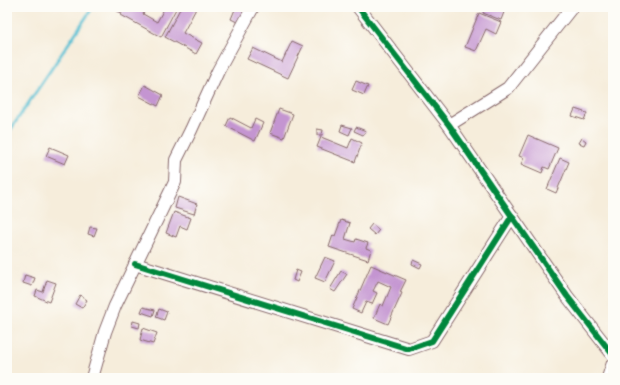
<svg xmlns="http://www.w3.org/2000/svg" width="620" height="385" viewBox="0 0 620 385" font-family="Dekko,sans-serif">
	<style>
		.lines { fill: none; stroke-linecap: round; stroke-linejoin: round }
		.stream { stroke: #57c0d3; stroke-width: 3 }
		.building { fill: #c495d1 }
		.minor-casing { stroke: #866769; stroke-width: 14 }
		.minor { stroke: #fff; stroke-width: 12 }
		.cycleway-casing { stroke: #fdfcf7; stroke-width: 8 }
		.cycleway { stroke: #00873e; stroke-width: 6 }
	</style>
	<rect width="100%" height="100%" fill="#fdfcf7"/>
	<filter id="ink" filterUnits="userSpaceOnUse"><feTurbulence type="fractalNoise" baseFrequency=".025" numOctaves="2"/><feDisplacementMap in="SourceGraphic" scale="8" xChannelSelector="R" yChannelSelector="G"/><feConvolveMatrix kernelMatrix="1 2 1 2 8 2 1 2 1" color-interpolation-filters="sRGB"/></filter>
	<filter id="wash" filterUnits="userSpaceOnUse"><feTurbulence type="fractalNoise" baseFrequency=".012" numOctaves="4" result="noise"/><feDisplacementMap in="SourceGraphic" scale="16" xChannelSelector="R" yChannelSelector="G"/><feGaussianBlur stdDeviation="0.9" result="paint"/><feColorMatrix in="noise" values="0 0 0 0 0 0 0 0 0 0 0 0 0 0 0 0 0 1.4 0 .05"/><feComposite in="paint" operator="in"/></filter>
	<g filter="url(#wash)">
		<rect width="100%" height="100%" fill="#f6eddb"/>
		<g class="lines">
			<path class="stream" d="M7,135L93,7"/>
		</g>
		<g id="blocks">
			<g class="building">
				<path d="M119,7H143L146,9L143,14L157,22L165,7H177L161,37L121,15L122,13L117,11Z"/>
				<path d="M181,7H197L183,33L202,43L196,54L165,37Z"/>
				<path d="M236,7L244,10L239,23L231,19Z"/>
				<path d="M485,7H506L501,20L483,13Z"/>
				<path d="M479,13L501,22L496,34L486,29L476,51L465,47Z"/>
				<path d="M292,41L303,46L288,78L247,59L253,48L282,62Z"/>
				<path d="M356,81L368,86L364,95L352,90Z"/>
				<path d="M145,85L163,95L158,106L139,96Z"/>
				<path d="M279,109L293,114L284,138L270,133Z"/>
				<path d="M575,109L587,113L584,120L572,116Z"/>
				<path d="M230,117L251,128L255,119L263,123L255,141L226,126Z"/>
				<path d="M342,125L352,128L349,135L340,131Z"/>
				<path d="M356,127L366,131L363,135L354,131Z"/>
				<path d="M317,129L323,130L322,135H317Z"/>
				<path d="M528,135L558,148L549,169L544,167L542,173L521,164L524,158L519,156Z"/>
				<path d="M321,137L348,148L352,138L362,143L355,162L317,147Z"/>
				<path d="M582,138L586,141L584,145L579,143Z"/>
				<path d="M50,147L69,155L65,164L46,156Z"/>
				<path d="M560,158L569,162L556,193L547,189Z"/>
				<path d="M178,197L197,204L194,214L175,208Z"/>
				<path d="M174,212L191,218L187,229L180,226L176,237L166,233Z"/>
				<path d="M341,220L350,223L345,239L355,242L356,239L368,243L366,248L371,250L368,260L329,247L333,235L335,236Z"/>
				<path d="M372,224L379,230L375,235L368,229Z"/>
				<path d="M90,227L97,228L94,236L88,234Z"/>
				<path d="M325,257L335,261L325,282L315,278Z"/>
				<path d="M413,260L422,264L420,268L412,264Z"/>
				<path d="M371,265L406,280L400,292L402,293L388,324L374,318L380,304L383,306L391,287L378,281L373,291L377,293L372,304L366,302L361,313L352,309Z"/>
				<path d="M296,270L301,272L297,282L293,280Z"/>
				<path d="M341,271L347,274L335,292L330,289Z"/>
				<path d="M25,275L35,278L32,286L23,283Z"/>
				<path d="M47,280L56,283L49,302L35,296L37,290L43,292Z"/>
				<path d="M80,295L87,300L82,308L75,304Z"/>
				<path d="M143,307L155,310L153,316L141,312Z"/>
				<path d="M159,309L167,312L164,320L156,317Z"/>
				<path d="M133,321L140,323L139,328L132,326Z"/>
				<path d="M143,328L157,333L153,344L140,340Z"/>
			</g>
		</g>
	</g>
	<g filter="url(#ink)">
		<use href="#blocks" fill-opacity="0" stroke="#866769" stroke-width="1"/>
		<g class="lines">
			<defs>
				<g id="minor">
					<path d="M358,7L449,125L567,296L613,355"/>
					<path d="M449,125L508,88L572,7"/>
					<path d="M135,264L409,349L432,341L512,216"/>
					<path d="M92,378L105,332L115,306L175,182L176,160L191,130L218,71L253,7"/>
					<path d="M608,378L613,363"/>
				</g>
			</defs>
			<use href="#minor" class="minor-casing"/>
			<use href="#minor" class="minor"/>
			<defs>
				<g id="cycleway">
					<path d="M358,7L449,125L567,296L613,355"/>
					<path d="M135,264L409,349L432,341L512,216"/>
				</g>
			</defs>
			<use href="#cycleway" class="cycleway-casing"/>
			<use href="#cycleway" class="cycleway"/>
		</g>
	</g>
	<rect width="620" height="385" fill="none" stroke="#fdfcf7" stroke-width="24"/>
</svg>
